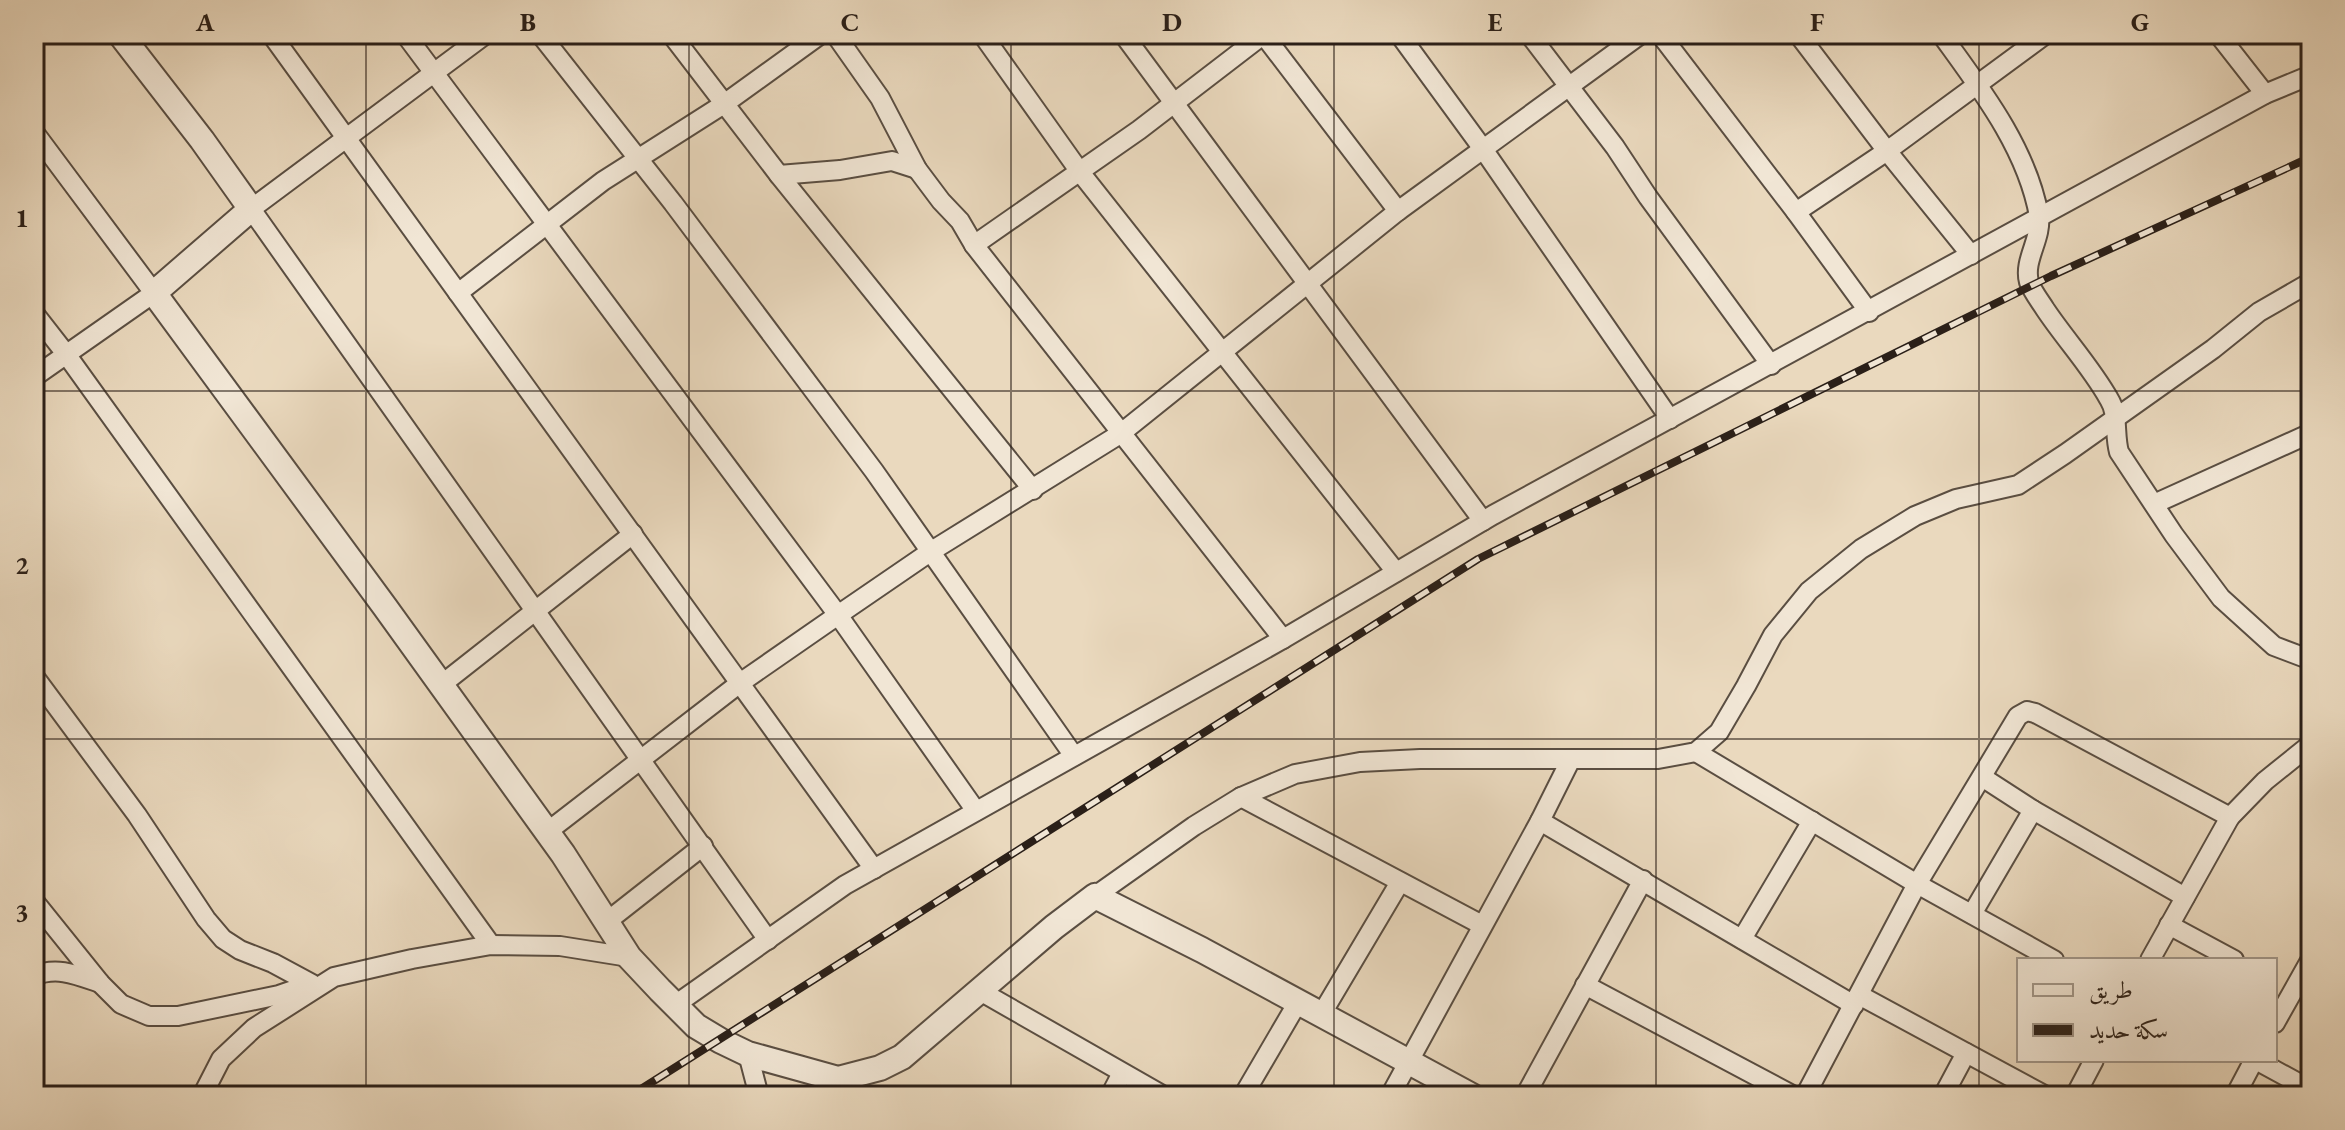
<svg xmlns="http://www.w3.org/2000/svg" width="2345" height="1130" viewBox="0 0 2345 1130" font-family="'EB Garamond',Amiri,serif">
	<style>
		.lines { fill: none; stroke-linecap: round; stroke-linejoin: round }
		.minor-casing { stroke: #5a4e42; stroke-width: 22 }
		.tertiary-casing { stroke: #5a4e42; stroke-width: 28 }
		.minor { stroke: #f1e6d5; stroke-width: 18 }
		.tertiary { stroke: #f1e6d5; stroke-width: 24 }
		.rail-casing { stroke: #2a1f18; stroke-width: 8 }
		.rail { stroke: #f1e6d5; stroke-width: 5; stroke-dasharray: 15; stroke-linecap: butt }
		.grid { fill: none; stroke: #2a1f18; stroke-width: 2; stroke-opacity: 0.55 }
		.neatline { fill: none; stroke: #2a1f18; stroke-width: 3 }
		.grid-label { font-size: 26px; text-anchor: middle; font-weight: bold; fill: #2a1f18 }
	</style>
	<rect width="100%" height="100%" fill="#ead9be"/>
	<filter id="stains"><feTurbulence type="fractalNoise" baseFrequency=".0025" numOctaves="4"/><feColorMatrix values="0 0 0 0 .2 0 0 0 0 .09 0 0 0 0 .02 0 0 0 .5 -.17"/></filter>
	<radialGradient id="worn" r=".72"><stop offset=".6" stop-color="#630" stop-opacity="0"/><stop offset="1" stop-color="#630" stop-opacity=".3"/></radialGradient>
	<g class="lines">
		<defs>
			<g id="minor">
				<path d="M271,34L874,869"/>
				<path d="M405,34L838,615L976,811"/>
				<path d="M486,34L251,209L768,940"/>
				<path d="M540,34L673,203L874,471L1074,756"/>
				<path d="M671,34L779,175L1033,490"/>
				<path d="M835,34L880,98L917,169L941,201L960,221L974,245L1283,639"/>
				<path d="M982,34L1080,172L1396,572"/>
				<path d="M1123,34L1483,521"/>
				<path d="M1263,34L1398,211"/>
				<path d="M1399,34L1483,149L1670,419"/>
				<path d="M1529,34L1615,147L1648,197L1771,365"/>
				<path d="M1660,34L1796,212L1869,312"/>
				<path d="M1798,34L1887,151L1971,255"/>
				<path d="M1941,34C1980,88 2027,148 2039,216C2042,239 2023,260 2029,282C2032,291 2040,301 2045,309C2065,339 2091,367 2109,399C2119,415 2114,434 2119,452L2174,535L2221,598L2274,646L2311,660"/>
				<path d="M2218,34L2265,94"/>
				<path d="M34,132L154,293L34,377"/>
				<path d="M779,175L840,170L892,161L917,169"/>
				<path d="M1796,212L1887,151L2046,34"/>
				<path d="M974,245L1139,130L1264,34"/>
				<path d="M458,293L603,181L724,104L821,34"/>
				<path d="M34,313L66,354L491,945"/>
				<path d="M2154,504L2311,433"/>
				<path d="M34,676L137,815L206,919L223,939L240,950L273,963L312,984"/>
				<path d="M441,685L633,534"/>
				<path d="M1696,752L1917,884L2054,960"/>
				<path d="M1982,777L2033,810L2185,897"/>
				<path d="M1241,797L1482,925"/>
				<path d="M1540,821L1854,1005"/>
				<path d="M547,832L740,683L838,615L930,552L1120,434L1398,211L1641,34"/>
				<path d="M1095,896L1194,826L1241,797L1295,774L1360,762L1420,759H1658L1696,752L1719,732L1746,686L1773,635L1809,591L1861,549L1915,516L1956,499L2018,485L2065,454L2213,349L2259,312L2311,282"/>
				<path d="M34,901L100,983L121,1004L149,1016H178L279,995L305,986"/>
				<path d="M1972,914L2033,810"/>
				<path d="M605,923L703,846"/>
				<path d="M2169,925L2234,960"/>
				<path d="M1742,939L1812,821"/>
				<path d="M2150,960L2230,817"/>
				<path d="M34,976C57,966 77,975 100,983"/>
				<path d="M1585,985L1794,1096"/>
				<path d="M980,991L1164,1096"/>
				<path d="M1859,995L2046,1096"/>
				<path d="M675,1005L845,885L1283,639L1493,515L2265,94L2311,75"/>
				<path d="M1321,1015L1400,882"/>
				<path d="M2275,1023L2311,959"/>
				<path d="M748,1054L759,1096"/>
				<path d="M2256,1060L2311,1090"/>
				<path d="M838,1079L854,1096"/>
				<path d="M34,1094L35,1096"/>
				<path d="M202,1096L221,1059L254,1028L334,977L412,959L491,945L560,946L629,957"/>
				<path d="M1110,1096L1122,1073"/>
				<path d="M1243,1096L1298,1002"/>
				<path d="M1390,1096L1540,821L1571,759"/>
				<path d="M1525,1096L1643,880"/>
				<path d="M1805,1096L1917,884L2018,716L2027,711L2035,713L2230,817L2265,781L2311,744"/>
				<path d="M1943,1096L1966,1053"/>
				<path d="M2075,1096L2094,1060"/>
				<path d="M2235,1096L2254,1060"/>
			</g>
			<path id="tertiary" d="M120,34L202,140L251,209L154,293L385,607L563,854L629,957L660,990L696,1026L721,1041L748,1054L838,1079L880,1068L902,1057L1054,927L1095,896L1202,950L1472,1096"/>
		</defs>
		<use href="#minor" class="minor-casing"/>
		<use href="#tertiary" class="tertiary-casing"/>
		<use href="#minor" class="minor"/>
		<use href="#tertiary" class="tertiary"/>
		<defs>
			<path id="rail" d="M630,1096L1478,559L2051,276L2311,157"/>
		</defs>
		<use href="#rail" class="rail-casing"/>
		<use href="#rail" class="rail"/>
	</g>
	<path class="grid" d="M366,34V1096M689,34V1096M1011,34V1096M1334,34V1096M1656,34V1096M1979,34V1096M34,391H2311M34,739H2311"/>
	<rect width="2345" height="1130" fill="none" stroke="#ead9be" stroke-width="88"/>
	<rect x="2017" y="958" width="260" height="104" fill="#f1e6d5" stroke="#a19689" stroke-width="2"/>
	<rect x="2033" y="984" width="40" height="12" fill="#f1e6d5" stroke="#a19689" stroke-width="2"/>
	<text x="2089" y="998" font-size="24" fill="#2a1f18">طريق</text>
	<rect x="2033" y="1024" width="40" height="12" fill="#2a1f18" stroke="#a19689" stroke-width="2"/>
	<text x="2089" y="1038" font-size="24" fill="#2a1f18">سكة حديد</text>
	<rect x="44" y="44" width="2257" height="1042" class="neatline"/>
	<g class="grid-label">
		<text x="205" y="31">A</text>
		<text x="528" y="31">B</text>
		<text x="850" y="31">C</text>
		<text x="1172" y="31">D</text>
		<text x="1495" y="31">E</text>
		<text x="1817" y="31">F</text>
		<text x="2140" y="31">G</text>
		<text x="22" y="227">1</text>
		<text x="22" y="574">2</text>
		<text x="22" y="921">3</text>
	</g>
	<rect width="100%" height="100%" filter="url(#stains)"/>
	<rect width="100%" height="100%" fill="url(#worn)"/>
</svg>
